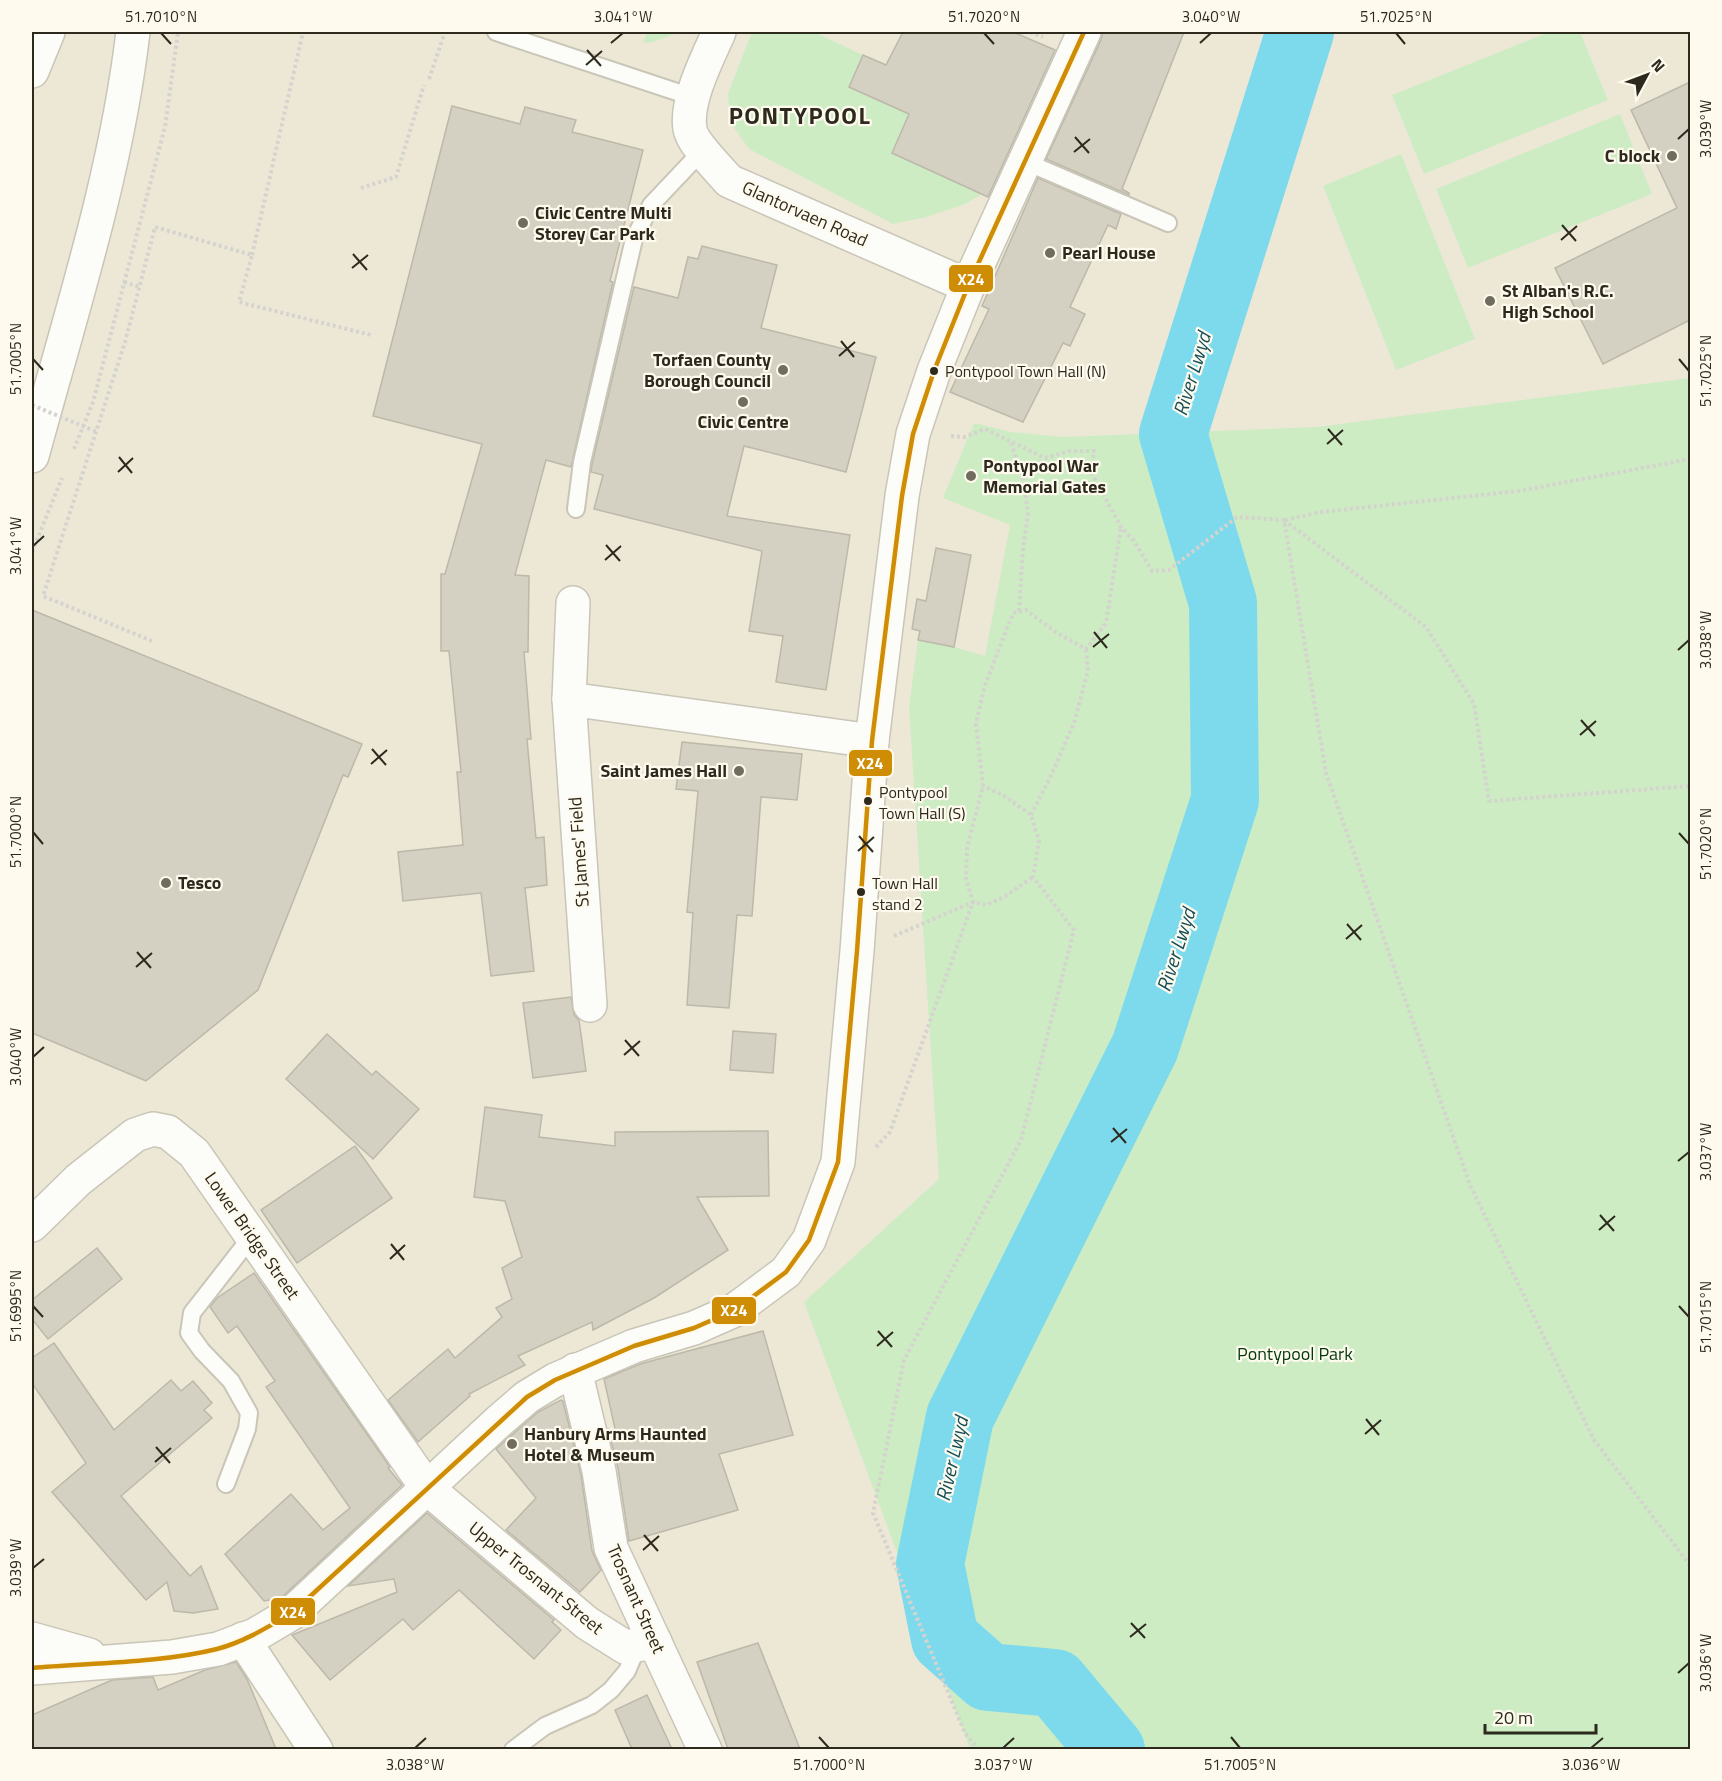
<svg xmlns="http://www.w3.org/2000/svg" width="1722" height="1781" viewBox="0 0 1722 1781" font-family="'Titillium Web',sans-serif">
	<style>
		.green { fill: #cdecc4 }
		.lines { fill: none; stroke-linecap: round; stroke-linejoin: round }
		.river { stroke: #7ddaec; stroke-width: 68 }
		.building { fill: #d4d0c2; stroke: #bcb8aa; stroke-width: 1.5 }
		.service-casing { stroke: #c9c5b7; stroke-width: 20 }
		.minor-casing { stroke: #c9c5b7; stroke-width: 36 }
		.tertiary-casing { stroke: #c9c5b7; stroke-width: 36 }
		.primary-casing { stroke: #c9c5b7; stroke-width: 36 }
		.path { stroke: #d4d3ce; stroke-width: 4; stroke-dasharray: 3 3; stroke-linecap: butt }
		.service { stroke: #fcfcf9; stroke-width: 16 }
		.minor { stroke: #fcfcf9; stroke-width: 33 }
		.tertiary { stroke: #fcfcf9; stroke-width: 33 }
		.primary { stroke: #fcfcf9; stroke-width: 33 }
		.path-bridge { stroke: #d4d3ce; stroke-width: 4; stroke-dasharray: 3 3; stroke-linecap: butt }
		.bus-1-casing { stroke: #fefaed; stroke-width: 9 }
		.bus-1 { stroke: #cf8d06; stroke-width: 4.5 }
		.ticks { fill: none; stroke: #2d291d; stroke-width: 2 }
		.poi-dot { fill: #706c5e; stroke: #fefaed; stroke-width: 2 }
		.bus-dot { fill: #2d291d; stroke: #fefaed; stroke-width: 2 }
		.labels { text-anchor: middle; stroke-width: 4.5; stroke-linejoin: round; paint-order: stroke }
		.bus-label { font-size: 16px; fill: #2d291d; stroke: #fefaed; text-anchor: start }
		.poi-label { font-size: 18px; font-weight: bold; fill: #2d291d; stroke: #fefaed; text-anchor: start }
		.street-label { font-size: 18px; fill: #2d291d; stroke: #fefaed }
		.park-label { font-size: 18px; fill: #023a0d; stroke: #fefaed }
		.water-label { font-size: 20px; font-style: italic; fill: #144d5b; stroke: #fefaed }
		.district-label { font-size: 24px; font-weight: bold; letter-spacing: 1.5px; fill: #2d291d; stroke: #fefaed }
		.line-badge { stroke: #fefaed; stroke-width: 2 }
		.badge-label { font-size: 16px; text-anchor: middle; font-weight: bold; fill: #fff }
		.neatline { fill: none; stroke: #2d291d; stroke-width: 2 }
		.ticks-label { font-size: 15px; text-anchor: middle; fill: #2d291d }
	</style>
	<rect width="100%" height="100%" fill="#ede8d6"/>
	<g class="green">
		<path d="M647,32H680L653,42L643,43Z"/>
		<path d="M752,32H814L863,55L850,87L909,114L892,153L982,194L965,204L926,217L893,224L749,149L730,122L728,93Z"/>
		<path d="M1549,32H1580L1608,100L1424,174L1392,95Z"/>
		<path d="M1620,114L1652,194L1468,268L1436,189Z"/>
		<path d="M1401,154L1475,339L1396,370L1323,186Z"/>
		<path d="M1690,378V1749H970L804,1302L939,1179L909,707L918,640L954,647L985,656L1010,525L943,498L974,423L1011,432L1063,437L1317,427Z"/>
	</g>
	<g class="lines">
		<path class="river" d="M1111,1750L1055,1683L988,1677L945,1639L930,1564L960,1417L1145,1047L1225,800L1223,603L1173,434L1300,32"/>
	</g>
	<g class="building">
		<path d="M903,32H1013L1055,50L988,197L892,153L909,114L849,87L863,55L886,65Z"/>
		<path d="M1103,32H1184L1122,189L1129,193V195L1046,159L1101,40Z"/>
		<path d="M1690,82V320L1603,364L1555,268L1677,208L1631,110Z"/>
		<path d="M452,106L520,124L525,107L576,120L572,132L643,150L610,281L613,282L571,467L546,460L515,575L529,576L528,652H524L531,739H527L536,838L544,837L547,885L525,888L534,971L491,976L481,893L403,901L398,852L463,845L457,772H461L449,651H441V574H445L482,444L373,416Z"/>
		<path d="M1038,178L1121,214L1116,229L1108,225L1070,307L1085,314L1070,346L1063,343L1023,422L950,392L989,309L982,306Z"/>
		<path d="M702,246L777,265L761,328L876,357L846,472L744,446L727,516L850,535L826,690L776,682L783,636L749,631L762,551L594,509L603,475L591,472L592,464L634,287L678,298L688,257L698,259Z"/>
		<path d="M936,548L971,555L954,647L918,640L920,631L912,629L917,599L926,601Z"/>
		<path d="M32,610L362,744L348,777L343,775L258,990L146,1081L32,1033Z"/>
		<path d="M682,742L802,754L797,800L761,797L752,916L737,915L729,1008L687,1005L693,913L687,912L698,791L676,789Z"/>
		<path d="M571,997L574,1015L579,1020L586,1071L533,1078L523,1003Z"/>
		<path d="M733,1031L776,1034L773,1073L730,1070Z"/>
		<path d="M327,1034L372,1075L376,1071L419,1109L373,1159L286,1079Z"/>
		<path d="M485,1107L542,1115L539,1137L615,1146V1132L768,1131L769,1196L697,1197L728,1250L654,1298L593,1330L592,1322L518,1356L525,1365L469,1394L470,1396L418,1442L388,1400L448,1349L455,1358L502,1317L496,1308L512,1299L502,1268L522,1257L505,1201L474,1197Z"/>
		<path d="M355,1146L392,1198L297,1263L261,1210Z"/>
		<path d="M97,1248L122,1279L48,1339L32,1319V1300Z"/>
		<path d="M254,1273L390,1467L388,1468L402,1485L281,1598L264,1601L225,1554L291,1494L323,1530L350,1508L266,1387L275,1381L237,1326L228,1333L210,1307L217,1298Z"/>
		<path d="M763,1331L793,1435L719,1454L738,1510L629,1541L618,1468L608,1429L616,1433L604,1379L640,1364Z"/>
		<path d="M54,1343L114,1430L171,1380L181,1391L193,1381L212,1403L204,1410L212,1418L121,1496L190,1576L201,1566L218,1609L193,1613L174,1611L167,1582L146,1600L52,1492L86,1463L32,1383V1358Z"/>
		<path d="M561,1400L563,1401L581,1475L592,1551L601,1570L580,1592L506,1530L536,1498L496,1449L538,1412Z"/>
		<path d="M427,1513L554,1620L552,1622L561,1630L534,1659L459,1590L413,1630L403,1619L330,1680L292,1635L397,1592L394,1579L348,1586Z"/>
		<path d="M758,1643L800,1749H728L697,1662Z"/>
		<path d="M236,1662L247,1679L276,1749H32V1715L112,1680L153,1677L158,1690L205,1670Z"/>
		<path d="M647,1695L672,1749H632L615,1710Z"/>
	</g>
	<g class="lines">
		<defs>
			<g id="service">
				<path d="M496,32L692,97"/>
				<path d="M1026,162L1168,223"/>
				<path d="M576,509L582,462L634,239L651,205L702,151"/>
				<path d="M226,1484L247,1429L249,1413L231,1381L202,1351L189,1333L192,1313L252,1236"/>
				<path d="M513,1750L545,1726L592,1705L611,1690L627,1671L638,1645"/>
			</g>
			<g id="minor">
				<path d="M719,32C708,57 685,101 690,129C692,143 719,169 729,181L968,286"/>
				<path d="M32,71L48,32"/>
				<path d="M573,603L569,699L590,1005"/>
				<path d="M569,699L872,741"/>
				<path d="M32,1225L78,1180L135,1135L153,1129L168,1132L194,1153L427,1488L587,1623L625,1647L655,1642"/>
				<path d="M575,1370L599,1471L611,1548L705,1750"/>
				<path d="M243,1639L316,1750"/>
			</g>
			<g id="tertiary">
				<path d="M32,1639L89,1655"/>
				<path d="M32,1668L172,1657L218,1649L255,1635L292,1613L498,1422L527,1397L555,1380L634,1346L694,1328L735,1310L786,1272L809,1240L838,1162L857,951L872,741L902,496L913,434L934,371L968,286L1084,32"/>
			</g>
			<path id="primary" d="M32,456C70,316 116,176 133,32"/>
		</defs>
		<use href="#service" class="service-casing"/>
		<use href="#minor" class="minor-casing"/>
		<use href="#tertiary" class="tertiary-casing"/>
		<use href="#primary" class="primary-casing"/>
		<g class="path">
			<path d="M1030,32L1043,37"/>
			<path d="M429,79L445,32"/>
			<path d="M361,188L396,177L424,85"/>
			<path d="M252,255L303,32"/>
			<path d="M124,282L140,287"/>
			<path d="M951,436L964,437L985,429L1045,458L1070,451H1094L1091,472L1121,527L1134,541L1152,571L1169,570L1237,517L1284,520L1326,773L1470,1185L1594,1440L1690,1565"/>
			<path d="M1011,443L1024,481L1028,515L1023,548L1019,612"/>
			<path d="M74,449L93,402L165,127L178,32"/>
			<path d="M1284,520L1426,627L1474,704L1489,801L1690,786"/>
			<path d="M1285,520L1321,512L1519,491L1690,459"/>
			<path d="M32,552L62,478"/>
			<path d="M152,641L43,596L125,342L155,227L252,255L239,302L371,335"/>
			<path d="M1031,815L1049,780L1074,723L1088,671L1086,649"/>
			<path d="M894,936L973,902L986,905L1004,897L1033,877"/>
			<path d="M876,1147L890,1132L973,902L966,879L967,848L983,786L976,724L984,688L1013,613L1026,610L1057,633L1086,649L1106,623L1121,527"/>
			<path d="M979,1750L965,1733L873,1513L904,1360L1021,1140L1074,930L1033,877L1039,841L1031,815L1003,795L983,786"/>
		</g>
		<use href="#service" class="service"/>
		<use href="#minor" class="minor"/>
		<use href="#tertiary" class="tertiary"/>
		<use href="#primary" class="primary"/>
		<path class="path-bridge" d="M32,405L97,432"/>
		<defs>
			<path id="bus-1" d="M32,1668C90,1663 161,1663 217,1649C244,1642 268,1627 292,1613L527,1397L555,1380L634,1346L694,1328L735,1310L786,1272L809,1240L838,1162L857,951L872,741L902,496L913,434L934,371L968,286L1084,32"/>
		</defs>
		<use href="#bus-1" class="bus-1-casing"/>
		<use href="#bus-1" class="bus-1"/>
	</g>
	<path class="ticks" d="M161,33L171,44M984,33L994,44M1396,33L1405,44M611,43L623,33M1200,43L1211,33M587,50L601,66M586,65L602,51M1075,137L1089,153M1678,139L1689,129M1074,152L1090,139M1562,225L1576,241M1561,240L1577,226M353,254L367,270M352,268L368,255M841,341L854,357M839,356L855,342M33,359L43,370M1679,359L1689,371M1328,429L1342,445M1327,444L1343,430M119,457L132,473M118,472L133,458M606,545L620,561M33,546L44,536M605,560L621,546M1094,632L1107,648M1093,647L1109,634M1678,650L1689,640M1581,720L1595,736M1580,735L1596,721M372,749L386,765M371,764L387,750M33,832L43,844M1679,833L1689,844M859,836L873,852M858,851L874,837M1347,924L1361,940M1346,939L1362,925M137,952L151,968M136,967L152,953M625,1040L639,1056M624,1055L640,1041M33,1057L44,1047M1113,1128L1126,1143M1111,1142L1127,1129M1678,1161L1689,1152M1600,1215L1614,1231M1599,1230L1615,1216M391,1244L404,1260M390,1259L405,1245M33,1306L43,1317M1679,1306L1689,1317M878,1331L892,1347M877,1346L893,1332M1366,1419L1379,1435M1365,1434L1381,1420M156,1447L170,1463M155,1462L171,1448M644,1535L658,1551M643,1550L659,1536M33,1568L44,1559M1131,1623L1145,1638M1130,1637L1146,1624M1678,1673L1689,1663M819,1737L829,1748M1231,1737L1240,1748M415,1748L426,1738M1003,1748L1014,1738M1591,1748L1603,1738"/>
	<g class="poi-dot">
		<circle cx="1672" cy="156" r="6"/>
		<circle cx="523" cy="223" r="6"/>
		<circle cx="1050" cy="253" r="6"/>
		<circle cx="1490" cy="301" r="6"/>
		<circle cx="783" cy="370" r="6"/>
		<circle cx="743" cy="402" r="6"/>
		<circle cx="971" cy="476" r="6"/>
		<circle cx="739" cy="771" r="6"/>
		<circle cx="166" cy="883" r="6"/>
		<circle cx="512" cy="1444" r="6"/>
	</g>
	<g class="bus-dot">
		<circle cx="934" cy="371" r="5"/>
		<circle cx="868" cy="801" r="5"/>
		<circle cx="861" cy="892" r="5"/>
	</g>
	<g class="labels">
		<g class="bus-label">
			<text x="945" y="377">Pontypool Town Hall (N)</text>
			<text x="879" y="798">Pontypool<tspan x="879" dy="21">Town Hall (S)</tspan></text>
			<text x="872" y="889">Town Hall<tspan x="872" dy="21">stand 2</tspan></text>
		</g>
		<g class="poi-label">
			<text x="1660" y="162" text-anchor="end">C block</text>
			<text x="535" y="219">Civic Centre Multi<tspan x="535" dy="21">Storey Car Park</tspan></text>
			<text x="1062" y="259">Pearl House</text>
			<text x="1502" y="297">St Alban's R.C.<tspan x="1502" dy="21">High School</tspan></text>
			<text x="771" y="366" text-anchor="end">Torfaen County<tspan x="771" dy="21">Borough Council</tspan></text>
			<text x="743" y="428" text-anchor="middle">Civic Centre</text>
			<text x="983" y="472">Pontypool War<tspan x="983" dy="21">Memorial Gates</tspan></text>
			<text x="727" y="777" text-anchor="end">Saint James Hall</text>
			<text x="178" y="889">Tesco</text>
			<text x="524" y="1440">Hanbury Arms Haunted<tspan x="524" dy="21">Hotel &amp; Museum</tspan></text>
		</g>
		<g class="street-label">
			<text transform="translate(805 214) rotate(24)" y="6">Glantorvaen Road</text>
			<text transform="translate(579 852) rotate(-94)" y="6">St James' Field</text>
			<text transform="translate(252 1236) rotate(55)" y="6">Lower Bridge Street</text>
			<text transform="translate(536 1578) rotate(39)" y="6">Upper Trosnant Street</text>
			<text transform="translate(636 1599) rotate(66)" y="6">Trosnant Street</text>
		</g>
		<g class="park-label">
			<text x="1295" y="1360">Pontypool Park</text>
		</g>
		<g class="water-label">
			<text transform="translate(1192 374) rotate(-73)" y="7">River Lwyd</text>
			<text transform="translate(1176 950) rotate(-72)" y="7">River Lwyd</text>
			<text transform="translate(952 1459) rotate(-77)" y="7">River Lwyd</text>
		</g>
		<g class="district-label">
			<text x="800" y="124">PONTYPOOL</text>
		</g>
	</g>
	<g class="line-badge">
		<rect x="948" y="264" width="46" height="29" rx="6" fill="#cf8d06"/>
		<rect x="848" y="749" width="45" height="28" rx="6" fill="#cf8d06"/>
		<rect x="711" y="1296" width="46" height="29" rx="6" fill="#cf8d06"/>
		<rect x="270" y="1597" width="46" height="29" rx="6" fill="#cf8d06"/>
	</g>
	<g class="badge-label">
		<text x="971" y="285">X24</text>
		<text x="870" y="769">X24</text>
		<text x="734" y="1316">X24</text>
		<text x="293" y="1618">X24</text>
	</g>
	<rect width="1722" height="1781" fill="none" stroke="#fefaed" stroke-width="66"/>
	<g transform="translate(1647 75) rotate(49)" stroke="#fefaed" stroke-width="4.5" paint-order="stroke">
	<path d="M0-4.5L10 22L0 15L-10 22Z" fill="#2d291d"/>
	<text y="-9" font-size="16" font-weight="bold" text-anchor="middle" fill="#2d291d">N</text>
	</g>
	<path d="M1485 1724v9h111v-9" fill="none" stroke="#2d291d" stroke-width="3"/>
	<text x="1494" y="1724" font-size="18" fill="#2d291d" stroke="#fefaed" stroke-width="4.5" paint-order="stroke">20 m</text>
	<rect x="33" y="33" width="1656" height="1715" class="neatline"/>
	<g class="ticks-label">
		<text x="161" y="22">51.7010°N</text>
		<text x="623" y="22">3.041°W</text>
		<text x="984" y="22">51.7020°N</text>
		<text x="1211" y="22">3.040°W</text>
		<text x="1396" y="22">51.7025°N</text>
		<text transform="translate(1706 129) rotate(-90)" y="5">3.039°W</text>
		<text transform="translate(16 359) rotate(-90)" y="5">51.7005°N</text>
		<text transform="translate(1706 371) rotate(-90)" y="5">51.7025°N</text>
		<text transform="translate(16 546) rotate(-90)" y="5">3.041°W</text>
		<text transform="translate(1706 640) rotate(-90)" y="5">3.038°W</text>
		<text transform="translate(16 832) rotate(-90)" y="5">51.7000°N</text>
		<text transform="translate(1706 844) rotate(-90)" y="5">51.7020°N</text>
		<text transform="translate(16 1057) rotate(-90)" y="5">3.040°W</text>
		<text transform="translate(1706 1152) rotate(-90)" y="5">3.037°W</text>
		<text transform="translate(16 1306) rotate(-90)" y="5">51.6995°N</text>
		<text transform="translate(1706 1317) rotate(-90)" y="5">51.7015°N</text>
		<text transform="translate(16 1568) rotate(-90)" y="5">3.039°W</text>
		<text transform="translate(1706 1663) rotate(-90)" y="5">3.036°W</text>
		<text x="415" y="1770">3.038°W</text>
		<text x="829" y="1770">51.7000°N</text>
		<text x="1003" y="1770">3.037°W</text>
		<text x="1240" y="1770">51.7005°N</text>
		<text x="1591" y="1770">3.036°W</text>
	</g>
</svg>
